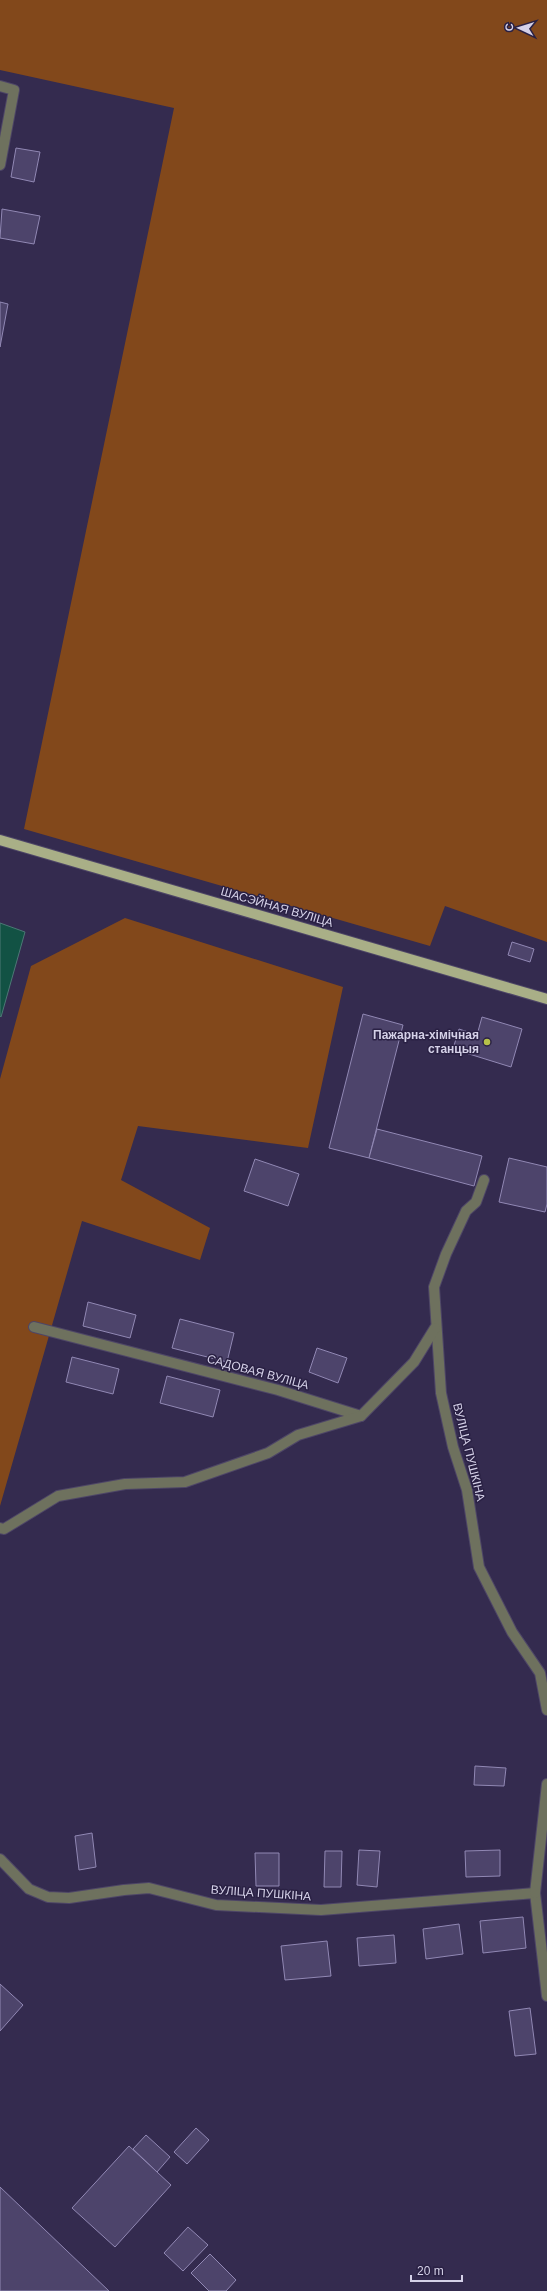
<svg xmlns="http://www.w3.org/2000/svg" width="547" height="2291" viewBox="0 0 547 2291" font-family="Helvetica,sans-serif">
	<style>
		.green { fill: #82481b }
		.water { fill: #125244; stroke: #4c7875 }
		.building { fill: #4d446b; stroke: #9188b4 }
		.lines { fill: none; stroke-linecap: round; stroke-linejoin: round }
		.minor-casing { stroke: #4e4667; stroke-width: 12 }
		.major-casing { stroke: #4e4667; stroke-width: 12 }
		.minor { stroke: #6e715e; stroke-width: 10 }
		.major { stroke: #a9af87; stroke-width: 10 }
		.poi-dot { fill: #b6c149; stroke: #2a2144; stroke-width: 1.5 }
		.labels { text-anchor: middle; stroke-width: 3; stroke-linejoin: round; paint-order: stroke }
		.street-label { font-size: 12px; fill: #d5d1e8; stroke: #2a2144 }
		.poi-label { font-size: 12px; font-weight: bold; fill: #d5d1e8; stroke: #2a2144; text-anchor: end }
	</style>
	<rect width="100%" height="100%" fill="#342b4f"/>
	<g class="green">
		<path d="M0,0H547V942L445,906L430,946L24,829L174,108L0,70Z"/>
		<path d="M125,918L343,987L308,1148L138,1126L121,1180L210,1228L200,1260L82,1221L0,1506V1079L31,966Z"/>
	</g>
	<path class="water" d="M0,923L25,932L1,1017L0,1016Z"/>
	<g class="building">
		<path d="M16,148L40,152L34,182L11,177Z"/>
		<path d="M2,209L40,216L34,244L0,238Z"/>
		<path d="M0,302L8,304L0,347Z"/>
		<path d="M512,942L534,949L530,962L508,955Z"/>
		<path d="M363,1014L403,1025L369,1158L329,1148Z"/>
		<path d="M482,1017L522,1029L511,1067L453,1049L459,1029L477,1035Z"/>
		<path d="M377,1129L482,1156L474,1186L369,1158Z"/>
		<path d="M509,1158L547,1167V1204L545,1212L499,1202Z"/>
		<path d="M255,1159L299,1174L288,1206L244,1191Z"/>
		<path d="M88,1302L136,1315L130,1338L83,1326Z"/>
		<path d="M180,1319L234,1333L227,1362L172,1348Z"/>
		<path d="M317,1348L347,1358L338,1383L309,1372Z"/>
		<path d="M72,1357L119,1369L113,1394L66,1382Z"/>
		<path d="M167,1376L220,1390L213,1417L160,1403Z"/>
		<path d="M475,1766L506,1768L504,1786L474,1785Z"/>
		<path d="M92,1833L96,1867L79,1870L75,1836Z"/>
		<path d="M359,1850L380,1851L377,1887L357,1885Z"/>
		<path d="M500,1850V1876L466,1877L465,1851Z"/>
		<path d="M325,1851H342L341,1887H324Z"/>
		<path d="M255,1853H279V1886H256Z"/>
		<path d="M523,1917L526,1948L483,1953L480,1921Z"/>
		<path d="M459,1924L463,1954L426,1959L423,1929Z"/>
		<path d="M394,1935L396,1963L359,1966L357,1938Z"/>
		<path d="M327,1941L331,1976L285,1980L281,1946Z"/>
		<path d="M0,1984L23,2005L0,2031Z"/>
		<path d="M530,2008L536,2054L515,2056L509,2011Z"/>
		<path d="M196,2128L209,2140L187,2164L174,2152Z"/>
		<path d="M146,2135L170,2157L157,2172L133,2149Z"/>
		<path d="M129,2146L171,2185L115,2247L72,2208Z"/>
		<path d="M0,2187L109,2291H0Z"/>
		<path d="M188,2227L208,2245L183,2271L164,2253Z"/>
		<path d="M210,2254L236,2280L226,2291H209L191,2273Z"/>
	</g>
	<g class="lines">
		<defs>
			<g id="minor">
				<path d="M0,86L14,90L0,165"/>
				<path d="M484,1180L476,1202L466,1211L446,1254L434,1287L441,1393L453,1447L467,1490L479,1567L512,1632L540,1673L547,1710"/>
				<path d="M34,1327L278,1390L361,1416L414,1362L435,1328"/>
				<path d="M0,1528L4,1529L58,1496L125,1484L185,1482L268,1453L298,1435L361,1416"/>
				<path d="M0,1859L29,1889L48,1897L69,1898L124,1890L149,1888L216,1905L321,1910L535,1893L547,1996"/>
				<path d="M535,1893L547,1784"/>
			</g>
			<path id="major" d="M0,840L547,999"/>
		</defs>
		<use href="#minor" class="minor-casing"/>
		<use href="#major" class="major-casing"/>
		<use href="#minor" class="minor"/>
		<use href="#major" class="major"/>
	</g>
	<circle class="poi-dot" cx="487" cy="1042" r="4"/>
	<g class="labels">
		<g class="street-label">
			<text transform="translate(277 907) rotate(16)" y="4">ШАСЭЙНАЯ ВУЛІЦА</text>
			<text transform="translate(258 1372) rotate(15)" y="4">САДОВАЯ ВУЛІЦА</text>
			<text transform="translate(469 1452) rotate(76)" y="4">ВУЛІЦА ПУШКІНА</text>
			<text transform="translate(261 1893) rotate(4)" y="4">ВУЛІЦА ПУШКІНА</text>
		</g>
		<g class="poi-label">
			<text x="479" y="1039">Пажарна-хімічная<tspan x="479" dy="14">станцыя</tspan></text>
		</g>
	</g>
	<g transform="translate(519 28) rotate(274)" stroke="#2a2144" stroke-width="3" paint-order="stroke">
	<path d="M0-3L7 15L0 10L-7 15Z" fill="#d5d1e8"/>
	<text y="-6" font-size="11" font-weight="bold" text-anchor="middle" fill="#d5d1e8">С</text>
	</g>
	<path d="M411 2275v6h51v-6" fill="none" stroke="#d5d1e8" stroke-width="2"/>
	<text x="417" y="2275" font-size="12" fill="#d5d1e8" stroke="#2a2144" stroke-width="3" paint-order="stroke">20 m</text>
</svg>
